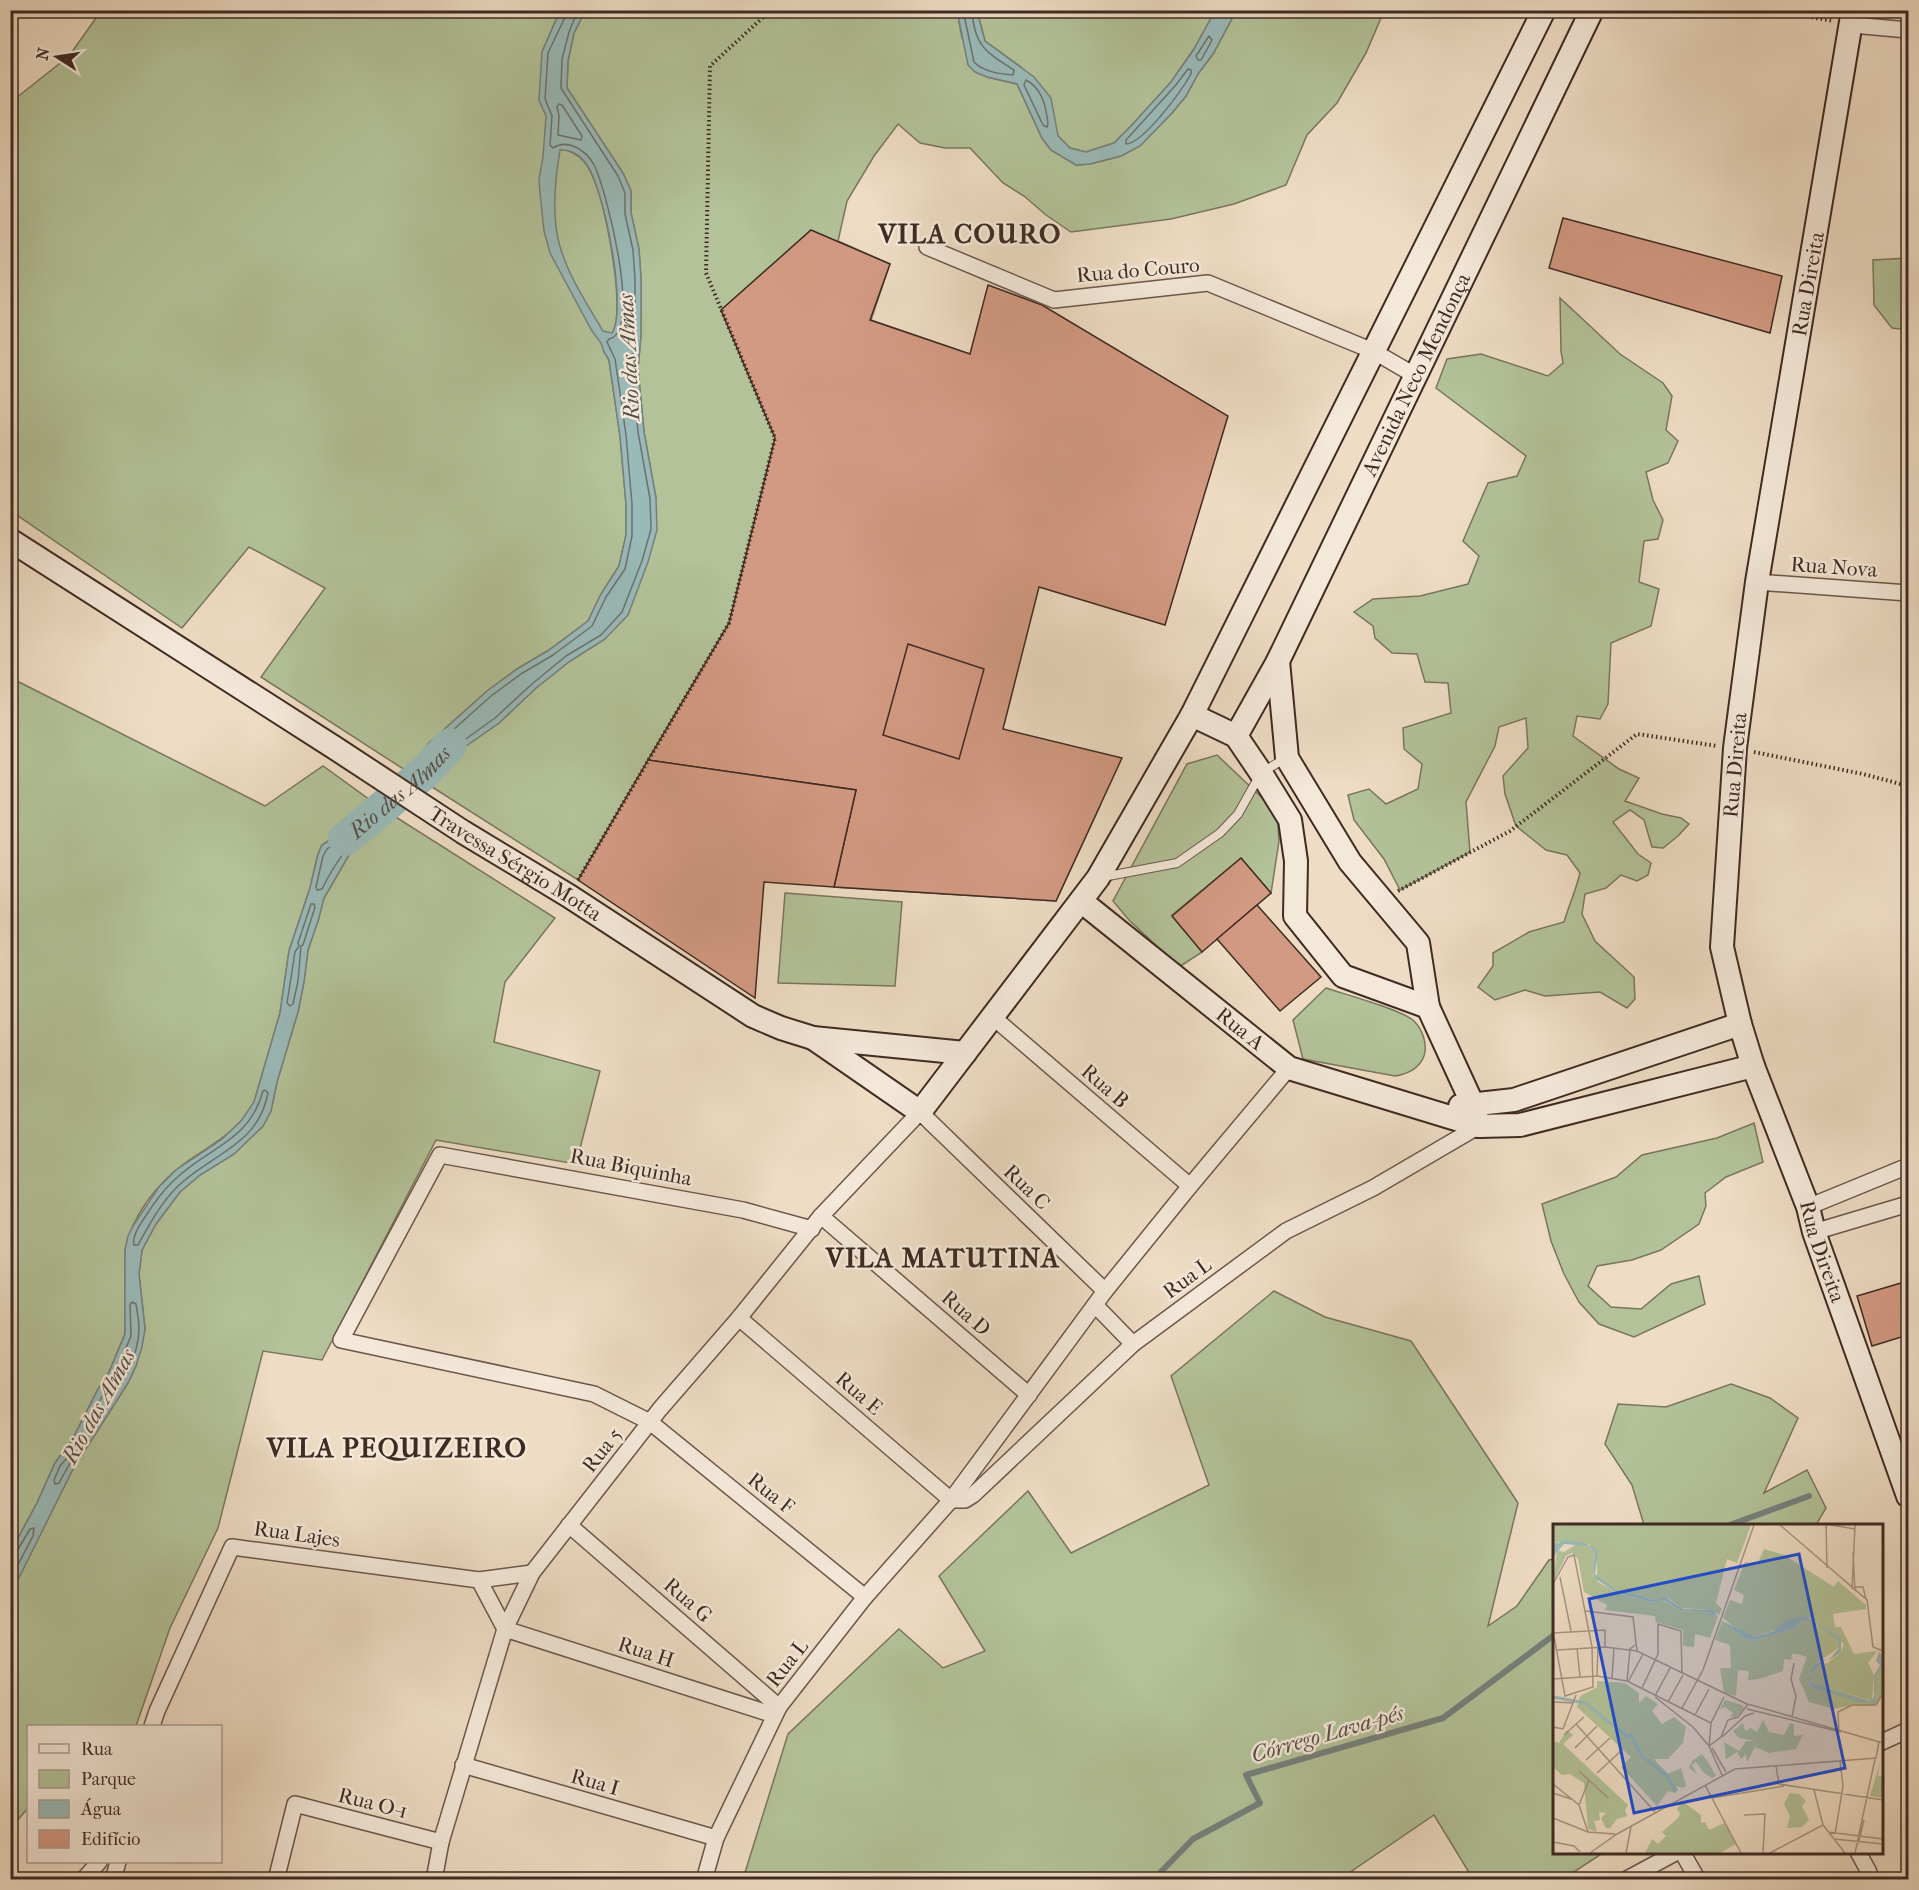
<svg xmlns="http://www.w3.org/2000/svg" width="1919" height="1890" viewBox="0 0 1919 1890" font-family="'IM FELL French Canon',serif">
	<style>
		.green { fill: #b3c299; stroke: #79765e; stroke-width: 1.5 }
		.water { fill: #9abab9; stroke: #76817d; stroke-width: 1.5; fill-rule: evenodd }
		.lines { fill: none; stroke-linecap: round; stroke-linejoin: round }
		.shore { stroke: #6c726e; stroke-width: 1.5 }
		.stream { stroke: #76817d; stroke-width: 6 }
		.river { stroke: #9abab9; stroke-width: 34 }
		.building { fill: #d39a83; stroke: #3f2b23; stroke-width: 1.5 }
		.lane-casing { stroke: #6b574b; stroke-width: 10 }
		.street-casing { stroke: #6b574b; stroke-width: 18 }
		.secondary-casing { stroke: #3f2b23; stroke-width: 26 }
		.path { stroke: #3f2b23; stroke-width: 4; stroke-dasharray: 1.5 3; stroke-linecap: butt }
		.lane { stroke: #f4e8d9; stroke-width: 8 }
		.street { stroke: #f4e8d9; stroke-width: 15 }
		.secondary { stroke: #f4e8d9; stroke-width: 22 }
		.labels { text-anchor: middle; stroke-width: 5; stroke-linejoin: round; paint-order: stroke }
		.street-label { font-size: 21px; fill: #3f2b23; stroke: #f4e8d9 }
		.water-label { font-size: 22px; font-style: italic; fill: #564f48; stroke: #f4e8d9 }
		.district-label { font-size: 27px; font-weight: bold; letter-spacing: 1.5px; fill: #3f2b23; stroke: #f4e8d9 }
		.inset-river { fill: none; stroke: #9abab9; stroke-width: 3 }
		.inset-road { fill: none; stroke: #a89584; stroke-width: 1.5 }
		.view { fill: #1d4ed8; fill-opacity: 0.15; stroke: #1d4ed8; stroke-width: 3 }
		.inset-edge { fill: none; stroke: #3f2b23; stroke-width: 3 }
	</style>
	<rect width="100%" height="100%" fill="#eedcc4"/>
	<filter id="stains"><feTurbulence type="fractalNoise" baseFrequency=".00333" numOctaves="4"/><feColorMatrix values="0 0 0 0 .2 0 0 0 0 .09 0 0 0 0 .02 0 0 0 .5 -.17"/></filter>
	<radialGradient id="worn" r=".72"><stop offset=".6" stop-color="#630" stop-opacity="0"/><stop offset="1" stop-color="#630" stop-opacity=".3"/></radialGradient>
	<g class="green">
		<path d="M101,11H562L556,20L542,52L567,150C576,154 583,158 588,167C605,195 621,289 616,322C615,332 608,342 604,352L609,360L620,436L626,504V535L619,566L601,594L588,621L549,650L517,669L487,691L429,743L408,772L261,677L325,588L249,547L182,628L11,511L10,395L15,385L10,382L11,102L69,56Z"/>
		<path d="M585,11H957L962,38L987,77L1017,84L1042,138L1051,150L1076,165L1090,164L1121,156L1140,146L1172,113L1186,96L1198,74L1213,54L1236,11H1384L1366,53L1337,103L1307,135L1286,185L1234,204L1171,219L1071,232L1046,215L1024,196L1003,183L970,148H945L920,143L898,124L874,156L847,201L838,241L890,264L871,320L970,354L1001,572L883,735L1100,806L1056,901L834,887L856,791L578,880L429,785L466,746L499,723L536,688L570,661L605,639L656,498L644,432L638,369L641,335V279L639,249L631,213V191L623,173L567,88L568,61L574,33Z"/>
		<path d="M977,11H1215L1194,49L1171,82L1131,126L1114,143L1086,152L1070,148L1058,136L1054,123L1021,67L985,41Z"/>
		<path d="M1908,258V330L1892,328L1874,305L1873,260Z"/>
		<path d="M1560,298L1620,354L1663,383L1672,396L1666,430L1678,441L1668,463L1646,472L1653,500L1663,520L1658,539L1644,541L1639,582L1659,589L1651,626L1611,643L1608,704L1600,719L1577,716L1573,736L1619,769L1639,778L1625,801L1662,814L1681,818L1689,824L1678,836L1663,848L1652,847L1644,820L1630,810L1613,822L1638,854L1651,863L1648,875L1637,881L1621,875L1606,888L1585,894L1582,914L1595,941L1634,977L1635,999L1627,1008L1600,992L1545,996L1525,990L1495,1000L1478,987L1493,966V953L1529,932L1564,922C1569,905 1576,890 1580,873L1567,855L1546,850L1516,826L1505,794L1503,776L1528,748L1526,718L1499,727L1495,746L1466,802L1470,852L1400,890L1384,859L1354,820L1348,795L1369,789L1386,804L1418,789L1422,764L1404,749L1403,728L1451,713L1448,683L1425,682L1417,654L1392,653L1375,638L1373,626L1354,612L1373,599L1420,596L1468,584L1479,556L1463,541L1488,483L1517,476L1526,456L1436,388L1447,359L1481,354L1548,376L1563,363L1561,351Z"/>
		<path d="M11,678L265,806L323,766L374,803L361,810L341,833L322,845L318,854L310,888L289,951L280,1013L254,1102C239,1131 211,1145 185,1163C157,1183 132,1216 125,1250V1334L109,1372L98,1389L71,1442L55,1463L37,1503L11,1551Z"/>
		<path d="M1217,755L1277,812L1279,841L1271,893L1241,858L1172,915L1202,952L1179,967L1129,920L1113,901L1187,764Z"/>
		<path d="M391,814L555,918L505,982L494,1042L600,1071L576,1164L436,1140L322,1360L263,1351L218,1528L170,1628L136,1726H28V1808L11,1828L10,1594L73,1469L128,1383L136,1366L145,1329L139,1274L142,1250L156,1224L180,1192L200,1175L234,1154L263,1126L271,1111L277,1082L298,1012L304,982L308,950L318,921L324,898L350,853L365,837Z"/>
		<path d="M785,893L902,902L895,986L778,983Z"/>
		<path d="M1326,988C1344,994 1403,1010 1414,1021C1422,1029 1428,1044 1424,1056C1419,1069 1408,1074 1395,1076L1303,1059L1293,1020Z"/>
		<path d="M1754,1123L1763,1162L1726,1177L1705,1193L1706,1206L1699,1224L1661,1250L1632,1260L1597,1266L1588,1286L1611,1307L1641,1309L1671,1284L1699,1276L1705,1304L1634,1337L1599,1324L1579,1302L1564,1274L1551,1241L1542,1204L1616,1177L1642,1155L1717,1138Z"/>
		<path d="M1274,1291L1325,1317L1411,1341L1518,1503L1488,1626L1517,1606L1549,1560L1554,1559V1852L1603,1853L1563,1879H1473L1434,1815L1340,1879H743L788,1734L899,1629L943,1668L985,1651L939,1576L1028,1491L1071,1553L1209,1485L1171,1376Z"/>
		<path d="M1731,1384L1770,1398L1798,1418L1764,1493L1807,1470L1826,1508L1816,1525H1644L1632,1485L1605,1444L1618,1404L1666,1407Z"/>
	</g>
	<g class="water">
		<path d="M562,11H585L574,33L568,61L567,88L623,173L631,191V213L639,249L641,279V335L638,369L644,432L656,498L657,530L648,562L628,615L605,639L570,661L536,688L499,723L466,746L429,785L408,772L429,743L487,691L517,669L549,650L588,621L601,594L619,566L626,535V504L620,436L609,360L604,352L601,343L592,331L550,253L544,231L540,193L539,179L543,157L546,116L539,100L542,52L556,20ZM560,150C571,149 581,156 587,165C604,189 628,308 612,333L603,331C587,304 567,274 559,243C552,215 555,179 560,150Z"/>
		<path d="M957,11H977L985,41L1034,77L1051,98L1058,136L1070,148L1086,152L1114,143L1131,126L1171,82L1194,49L1215,11H1236L1213,54L1198,74L1186,96L1172,113L1140,146L1121,156L1090,164L1076,165L1051,150L1042,138L1017,84L987,77L975,72L968,65Z"/>
		<path d="M374,803L391,814L365,837L350,853L324,898L318,921L308,950L304,982L298,1012L277,1082L271,1111L263,1126L234,1154L200,1175L180,1192L156,1224L142,1250L139,1274L145,1329L142,1347L136,1366L128,1383L73,1469L11,1594V1551L37,1503L55,1463L71,1442L98,1389L109,1372L125,1334V1250L128,1236L133,1226L159,1187L176,1170L221,1140L241,1121L254,1102L280,1013L289,951L310,888L318,854L322,845L341,833L361,810Z"/>
	</g>
	<g class="lines">
		<g class="shore">
			<path d="M567,10L566,15L548,53L545,99L552,116L550,145L553,148C568,138 587,151 594,165C606,188 643,333 609,339L607,342L615,359L620,393L626,435L632,504V536L625,569L606,597L592,626L553,655L521,674L491,696L434,747L418,769L419,772L427,777L463,741L495,718L532,684L566,656L601,635L622,612L642,561L651,529L650,499L638,432L632,370L635,335V279L633,250L625,214V193L618,176L561,88L562,59L569,32L578,10"/>
			<path d="M963,10L974,62C984,72 1000,74 1013,75L1014,70C986,52 974,46 972,10"/>
			<path d="M1209,36L1212,40L1201,60H1198L1196,56Z"/>
			<path d="M1188,69L1191,70V74C1182,90 1144,143 1126,144V140L1175,86Z"/>
			<path d="M1026,80C1043,89 1046,107 1048,124L1047,127L1043,125L1024,85Z"/>
			<path d="M559,104L562,105L582,136L581,140L558,135L559,116L557,107Z"/>
			<path d="M373,810L378,813L379,817C352,840 338,857 322,889L317,890L316,887L323,856L327,849L345,837L365,815Z"/>
			<path d="M311,904H314L315,907L303,945L301,946L298,981L293,1004L290,1006L287,1003L295,952L299,946L298,943Z"/>
			<path d="M265,1090L268,1093C258,1146 212,1153 177,1187C161,1203 149,1225 138,1245H134C132,1237 138,1228 143,1220C154,1203 165,1187 181,1174C213,1146 250,1139 263,1091Z"/>
			<path d="M132,1302L136,1304C137,1312 139,1320 139,1328C139,1365 111,1397 92,1426L88,1428L87,1423L115,1374L131,1336L130,1305Z"/>
			<path d="M66,1459H69L70,1463L59,1483L55,1484L54,1480L60,1466Z"/>
			<path d="M10,1553L17,1551L30,1529L34,1528L33,1536L10,1580"/>
		</g>
		<g class="stream">
			<path d="M1727,1526L1809,1496"/>
			<path d="M1153,1880L1193,1839L1260,1803L1246,1775L1443,1718L1554,1635"/>
		</g>
		<path class="river" id="s1" d="M345,839L424,773L450,745"/>
	</g>
	<g class="building">
		<path d="M1563,218L1782,276L1770,333L1549,268Z"/>
		<path d="M811,230L890,264L870,320L970,354L988,285L1042,305L1228,416L1165,625L1039,587L1003,729L1122,758L1056,901L834,887L856,790L648,760L729,623L775,438L721,310Z"/>
		<path d="M908,644L984,669L959,759L883,735Z"/>
		<path d="M648,760L856,790L834,887L764,882L755,998L578,880Z"/>
		<path d="M1241,858L1271,893L1202,952L1172,916Z"/>
		<path d="M1257,905L1321,977L1280,1011L1217,939Z"/>
		<path d="M1901,1283L1908,1306V1335L1872,1346L1857,1296Z"/>
	</g>
	<g class="lines">
		<defs>
			<path id="lane" d="M1103,877L1177,863L1220,833L1238,814L1261,773L1284,759"/>
			<g id="street">
				<path d="M1852,25L1908,30"/>
				<path d="M927,247L1054,300L1208,283L1373,351L1416,376"/>
				<path d="M1757,582L1908,593"/>
				<path d="M994,1018L1190,1186"/>
				<path d="M1808,1207L1908,1166"/>
				<path d="M821,1216L1029,1395"/>
				<path d="M812,1229L743,1210L440,1155L341,1340L594,1394L650,1422L865,1597"/>
				<path d="M1814,1232L1908,1204"/>
				<path d="M1095,1305L1133,1344"/>
				<path d="M739,1318L951,1500"/>
				<path d="M951,1500H965L973,1495L1133,1344L1286,1231L1373,1188L1479,1126"/>
				<path d="M569,1525L779,1707"/>
				<path d="M479,1580L505,1629L774,1715"/>
				<path d="M152,1726L157,1711L232,1547L479,1580L532,1573"/>
				<path d="M1882,1742L1908,1730"/>
				<path d="M463,1765L716,1838"/>
				<path d="M1682,1852L1698,1880"/>
				<path d="M1858,1852L1869,1872"/>
				<path d="M83,1880L99,1862"/>
				<path d="M113,1880L118,1862"/>
				<path d="M276,1880L295,1804L441,1842"/>
				<path d="M434,1880L441,1842L505,1629L532,1573L660,1409L739,1318L821,1216L920,1112L1105,1291"/>
				<path d="M704,1880L716,1838L779,1707L865,1597L951,1500L1105,1291L1190,1186L1289,1068"/>
				<path d="M1625,1880L1677,1852"/>
			</g>
			<g id="secondary">
				<path id="s2" d="M1853,10L1757,582L1735,748L1722,947L1740,1024L1753,1066L1808,1207L1814,1232L1908,1496"/>
				<path id="s3" d="M10,540L335,748L463,832L569,896L753,1016L781,1028L813,1038L965,1053"/>
				<path d="M1278,661L1287,758L1350,862L1418,943L1428,1007L1473,1105L1479,1126"/>
				<path d="M1192,715L1236,736L1261,773L1290,820L1296,861L1295,916L1343,976L1428,1007"/>
				<path id="s4" d="M1236,736L1278,661L1592,10"/>
				<path id="s5" d="M1081,901L1289,1068L1479,1126L1520,1125L1753,1066"/>
				<path d="M813,1038L920,1112L1098,878L1192,715L1544,10"/>
				<path d="M1460,1106L1514,1100L1740,1024"/>
			</g>
		</defs>
		<use href="#lane" class="lane-casing"/>
		<use href="#street" class="street-casing"/>
		<use href="#secondary" class="secondary-casing"/>
		<g class="path">
			<path d="M1772,10L1833,21"/>
			<path d="M1754,752L1863,774L1908,786"/>
			<path d="M578,880L729,623L775,438L706,273L710,66L771,10"/>
			<path d="M1398,891L1510,831L1637,734L1717,746"/>
		</g>
		<use href="#lane" class="lane"/>
		<use href="#street" class="street"/>
		<use href="#secondary" class="secondary"/>
	</g>
	<g class="labels">
		<g class="street-label">
			<text transform="translate(1138 270) rotate(-5)" y="7">Rua do Couro</text>
			<text transform="translate(1808 284) rotate(-80)" y="7">Rua Direita</text>
			<text dy="7" stroke="none"><textPath href="#s4" startOffset="404">Avenida Neco Mendonça</textPath></text>
			<text transform="translate(1834 567) rotate(4)" y="7">Rua Nova</text>
			<text transform="translate(1735 765) rotate(-85)" y="7">Rua Direita</text>
			<text dy="7" stroke="none"><textPath href="#s3" startOffset="600">Travessa Sérgio Motta</textPath></text>
			<text dy="7" stroke="none"><textPath href="#s5" startOffset="204">Rua A</textPath></text>
			<text transform="translate(1105 1086) rotate(41)" y="7">Rua B</text>
			<text transform="translate(631 1167) rotate(11)" y="7">Rua Biquinha</text>
			<text transform="translate(1027 1187) rotate(44)" y="7">Rua C</text>
			<text dy="7" stroke="none"><textPath href="#s2" startOffset="1268">Rua Direita</textPath></text>
			<text transform="translate(1187 1278) rotate(-36)" y="7">Rua L</text>
			<text transform="translate(966 1313) rotate(41)" y="7">Rua D</text>
			<text transform="translate(859 1393) rotate(41)" y="7">Rua E</text>
			<text transform="translate(602 1450) rotate(-52)" y="7">Rua 5</text>
			<text transform="translate(771 1493) rotate(39)" y="7">Rua F</text>
			<text transform="translate(297 1534) rotate(8)" y="7">Rua Lajes</text>
			<text transform="translate(688 1600) rotate(41)" y="7">Rua G</text>
			<text transform="translate(646 1652) rotate(18)" y="7">Rua H</text>
			<text transform="translate(787 1663) rotate(-52)" y="7">Rua L</text>
			<text transform="translate(595 1782) rotate(16)" y="7">Rua I</text>
			<text transform="translate(373 1803) rotate(14)" y="7">Rua O-1</text>
		</g>
		<g class="water-label">
			<text transform="translate(628 357) rotate(-93)" y="8">Rio das Almas</text>
			<text dy="8" stroke="none"><textPath href="#s1" startOffset="72">Rio das Almas</textPath></text>
			<text transform="translate(98 1406) rotate(-61)" y="8">Rio das Almas</text>
			<text transform="translate(1327 1733) rotate(-16)" y="8">Córrego Lava-pés</text>
		</g>
		<g class="district-label">
			<text x="970" y="243">VILA COURO</text>
			<text x="943" y="1267">VILA MATUTINA</text>
			<text x="397" y="1457">VILA PEQUIZEIRO</text>
		</g>
	</g>
	<g transform="translate(1553 1524)">
		<rect width="330" height="330" fill="#eedcc4"/>
		<path d="M0,1H198L184,39L174,35L163,79L169,85L166,91L159,86L129,84L116,75L101,76L63,67L44,53V27L36,20L5,18L0,25ZM24,20L36,22L42,28L40,45L45,58L64,69L97,78L110,76L127,86L154,88L165,93L157,114L142,110L141,123L130,122V106L103,98L102,92L52,86L54,81L31,68L25,35L19,29L13,32L0,59L4,26L11,28ZM211,25L231,31L281,63L285,57L313,81V85L280,90L282,103H288L301,130L324,127L315,139L321,151L319,177L257,158L255,153L265,141L275,139L288,128L291,120L257,93L202,113L191,111L170,94L177,76L189,80L191,71L181,66L192,38L204,41ZM250,96H259L285,115L287,123L262,140L253,154L257,161L321,180L323,153L330,143V169L325,180L319,182L299,181L281,185L256,178L246,155L254,133L244,130H239L238,136L231,135L230,147L206,155L195,156L196,147L185,146L183,172L171,169L167,144H178L177,121L162,116L169,97L193,115L203,116L240,105ZM44,157L72,159L86,169V179L93,172L105,180L99,187L109,200L121,193L133,203L130,219L115,235H101L115,250L128,244L133,261L131,264L123,262L125,266L122,269L115,267L104,282L68,243L78,233L24,183L27,172L44,163ZM172,176L189,181L191,184L183,193H177L180,189L172,183L167,185ZM210,196L216,208L231,211L237,199L241,200V212L250,211L243,225L216,229L202,223L194,238L193,230L188,235L184,228L173,235L171,218L186,227L193,217H202L186,214L180,207L190,199L192,207L198,204L204,208ZM14,206L20,211L10,220L75,281L72,286L74,292L64,295L57,304H53L48,294L53,289L46,288L47,296L41,297L44,308L35,305L31,259L17,250L9,251L0,243V217L6,219ZM149,230L157,241L163,252L159,254L150,248L143,238L139,241L144,250L136,244L139,237ZM327,239L325,252H330V274L317,272ZM237,269L246,270L253,277L249,282L256,296L249,303L234,304L237,292L231,280ZM129,277L148,291V299L152,298L156,306L172,299L183,320L167,329H92L99,315L105,320L113,312L109,308L125,294L127,290L124,285Z" fill="#b3c299"/>
		<path d="M12,16L32,19L42,24L45,29L42,50L63,66L101,76L113,74L130,85L160,86L165,93L154,88L127,86L111,76L97,78L62,68L43,55L40,45L42,28L36,22L11,20L0,33L1,21ZM253,92L288,114V128L275,137L286,124V117L259,96H250L240,105L203,116L193,115L169,97L202,113L221,107L233,96ZM326,127L330,133V143L323,153L322,180L304,178L264,165L257,161L253,154L262,140L273,135L256,151L257,158L317,177L321,173V151L327,141L323,137Z" fill="#9abab9"/>
		<path class="inset-river" d="M0,173L32,179L75,213L78,211L89,232L113,251L123,267"/>
		<path class="inset-road" d="M227,1L314,76L320,123L330,127M273,1L274,44M278,1L302,5M300,28L302,67M7,53L18,107M0,60L15,33L21,31L39,123L40,163L12,172L0,107M302,63H310L313,75M299,65L302,1M33,87L80,93L84,127M0,109L52,106V123M24,124L27,153M4,126L52,123L84,127L194,180M44,152L45,123M59,154L61,124M0,155L44,152L74,157L158,199M74,157L77,125L82,121M75,158L90,130M89,164L105,130V100L128,107L129,150M102,172L117,144M102,173L140,203L156,222M0,178L21,179M115,178L130,151M129,184L150,146L201,1M194,185L288,208M142,191L156,165M239,193L243,172L238,155L241,139M23,200L102,288M0,203L10,205L23,171M286,207L285,188L299,181H323L328,172M11,211L31,193M169,213L192,192L201,189M156,222L158,199L171,173M22,224L44,202M159,224L173,248M33,236L57,214M223,242L226,260L330,276M26,247L55,274M44,249L69,226M169,251L156,222L168,213L175,196L185,193L195,180L330,219M0,260L26,281L35,308M152,261L188,329M261,266L270,301L292,329M0,269L18,275M159,274L231,262M26,281L36,256M191,291L212,290L210,329M0,294L35,308L62,310M275,308L330,315M282,310L290,262L287,237M281,315L330,320M0,318L21,322L27,328M305,320L311,296M37,329L64,310L182,245L323,234L326,218M73,329L78,303M217,329L270,301M302,329L322,235"/>
		<path class="view" d="M246,30L292,244L81,289L36,75Z"/>
		<rect width="330" height="330" class="inset-edge"/>
	</g>
	<rect width="1919" height="1890" fill="none" stroke="#eedcc4" stroke-width="36"/>
	<rect x="12" y="12" width="1895" height="1866" fill="none" stroke="#3f2b23" stroke-width="3"/>
	<rect x="18" y="18" width="1883" height="1854" fill="none" stroke="#3f2b23" stroke-width="1.5"/>
	<rect x="27" y="1725" width="195" height="138" fill="#f4e8d9" stroke="#ac9c90" stroke-width="1.5"/>
	<rect x="39" y="1744" width="30" height="9" fill="#f4e8d9" stroke="#ac9c90" stroke-width="1.5"/>
	<text x="81" y="1755" font-size="18" fill="#3f2b23">Rua</text>
	<rect x="39" y="1770" width="30" height="18" fill="#b3c299" stroke="#ac9c90" stroke-width="1.5"/>
	<text x="81" y="1785" font-size="18" fill="#3f2b23">Parque</text>
	<rect x="39" y="1800" width="30" height="18" fill="#9abab9" stroke="#ac9c90" stroke-width="1.5"/>
	<text x="81" y="1815" font-size="18" fill="#3f2b23">Água</text>
	<rect x="39" y="1830" width="30" height="18" fill="#d39a83" stroke="#ac9c90" stroke-width="1.5"/>
	<text x="81" y="1845" font-size="18" fill="#3f2b23">Edifício</text>
	<g transform="translate(57 57) rotate(282)" stroke="#f4e8d9" stroke-width="4.5" paint-order="stroke">
	<path d="M0-4.5L10 22L0 15L-10 22Z" fill="#3f2b23"/>
	<text y="-9" font-size="16" font-weight="bold" text-anchor="middle" fill="#3f2b23">N</text>
	</g>
	<rect width="100%" height="100%" filter="url(#stains)"/>
	<rect width="100%" height="100%" fill="url(#worn)"/>
</svg>
